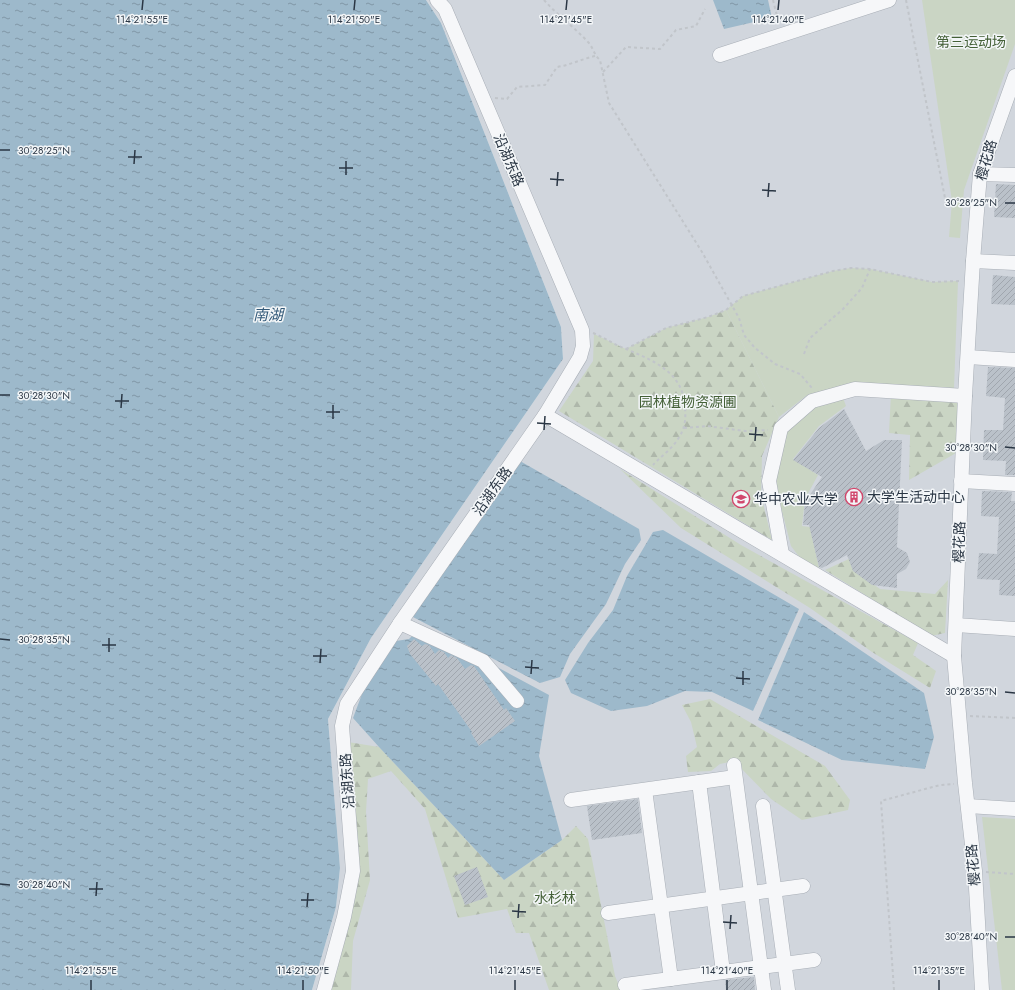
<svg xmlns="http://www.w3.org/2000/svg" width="1015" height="990" viewBox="0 0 1015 990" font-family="Jost,'Noto Sans SC',sans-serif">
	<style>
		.built { fill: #d1d6dd }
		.green { fill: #cad5c4 }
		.forest { fill: url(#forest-firs) }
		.water { fill: url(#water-ripples) }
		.building { fill: url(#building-hatch) }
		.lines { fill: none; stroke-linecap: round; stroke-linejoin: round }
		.minor-casing { stroke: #a8aeb6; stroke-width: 15 }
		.path { stroke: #c1c5ca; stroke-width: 2; stroke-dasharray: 3 3; stroke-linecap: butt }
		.minor { stroke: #f6f7f9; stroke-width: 14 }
		.ticks { fill: none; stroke: #2a3644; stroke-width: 1.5 }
		.labels { text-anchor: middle; stroke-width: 3; stroke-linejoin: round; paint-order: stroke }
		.park-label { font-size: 14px; fill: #446037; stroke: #f3f6f8 }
		.street-label { font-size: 14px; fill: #2a3644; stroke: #f3f6f8 }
		.poi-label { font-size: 14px; fill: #2a3644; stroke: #f3f6f8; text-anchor: start }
		.water-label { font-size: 15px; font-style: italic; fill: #335a79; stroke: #f3f6f8 }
		.ticks-label { font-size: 10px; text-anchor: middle; fill: #2a3644; stroke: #f3f6f8; stroke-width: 3; stroke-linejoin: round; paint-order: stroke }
	</style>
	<defs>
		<pattern id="forest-firs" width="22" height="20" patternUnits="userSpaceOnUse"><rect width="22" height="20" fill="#cad5c4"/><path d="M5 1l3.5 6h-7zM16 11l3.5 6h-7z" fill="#aeb7aa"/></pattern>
		<pattern id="water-ripples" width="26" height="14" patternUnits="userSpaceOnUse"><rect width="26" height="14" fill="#9db9cb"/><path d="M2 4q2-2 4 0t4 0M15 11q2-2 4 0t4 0" fill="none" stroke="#8097a6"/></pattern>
		<pattern id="building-hatch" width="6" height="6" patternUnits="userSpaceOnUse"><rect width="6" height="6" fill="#bac1c9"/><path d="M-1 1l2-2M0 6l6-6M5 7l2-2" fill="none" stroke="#a0a6ae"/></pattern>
	</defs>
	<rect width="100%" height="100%" fill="#e3e7eb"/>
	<path class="built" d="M426,0H1015V990H312L336,907L340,868L328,719L371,638L563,359L561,327L441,23Z"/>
	<g class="green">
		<path d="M922,0H1015V44L964,190L960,238L949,237L952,201Z"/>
		<path d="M851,268L870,269L932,282L958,281L954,388L850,383L806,396L779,417L726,310L743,296L833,271Z"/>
		<path d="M842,395L846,406L819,426L793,459L818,475L805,499L802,526L810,527L819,568L801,559L791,546L775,484L785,433L813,403Z"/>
		<path d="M982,817L1015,819V990H1002Z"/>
	</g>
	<g class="forest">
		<path d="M726,310L779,417L762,456L761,495L772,540L559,411L593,361L594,334L626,349L666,328L708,317Z"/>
		<path d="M891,393L951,396L959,405L956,453L909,480L910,435L889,433Z"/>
		<path d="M620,469L741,545L918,643L913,655L936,671L930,688L872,652L810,608L681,528Z"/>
		<path d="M851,558L858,573L880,589L935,594L948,580L945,633L931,636L825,570Z"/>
		<path d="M710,699L825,766L850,800L848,810L802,820L771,799L734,761L720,764L711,771L688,772L686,756L697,747L691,722L682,705Z"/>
		<path d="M348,742L379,747L504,880L562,840L576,826L588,839L615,976L621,990H549L529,933H516L507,909L458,918L425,809L391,771L368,779L366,812L370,880L353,941L351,990H329L358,872Z"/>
	</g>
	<g class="water">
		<path d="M0,0H426L441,23L561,327L563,359L371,638L328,719L340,868L336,907L312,990H0Z"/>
		<path d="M713,0H768L772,18L724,29Z"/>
		<path d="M520,461L639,529L641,540L625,564L606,604L570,654L560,677L540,683L411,616Z"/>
		<path d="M663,530L799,609L753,711L712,692L685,691L647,706L611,711L571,693L565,680L588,643L613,610L627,576L653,532Z"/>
		<path d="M804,612L924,693L934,737L925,769L842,760L758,720Z"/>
		<path d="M419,629L484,660L549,695L539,756L562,840L504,880L379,747L353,718L365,686L396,641L409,639Z"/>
	</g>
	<g class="building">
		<path d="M996,184L1015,185V218L994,217Z"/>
		<path d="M993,275L1015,277V305L991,304Z"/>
		<path d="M988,367L1015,368V475H1005L1006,461L983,460L984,430H1003L1005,398L986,396Z"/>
		<path d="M844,409L866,451L884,440H902L897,547L907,553L910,562L906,569L897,574V588L872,585L853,571L847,555L822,568L819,567L809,525H803L805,502L822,477L793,460L819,428Z"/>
		<path d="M982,491L1012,492L1011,501H1015V596L999,595L1000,580L977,579L979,553L997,554L999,517L981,516Z"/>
		<path d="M414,639L422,646L425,644L429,645L435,654L439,650L444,652L448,658L451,655L457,658L465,669L471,665L474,666L504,710L506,708L515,721L479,746L471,733L472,732L438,684L436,686L410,654L407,646Z"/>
		<path d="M638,799L642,833L592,840L587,806Z"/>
		<path d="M477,867L488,897L465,905L454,876Z"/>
		<path d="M754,977L755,990H726L725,980Z"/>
	</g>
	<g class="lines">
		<defs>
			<g id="minor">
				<path d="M720,55L889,0"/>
				<path d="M980,174L1015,175"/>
				<path d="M973,261L1015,263"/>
				<path d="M968,357L1015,360"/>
				<path d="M545,415L954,656"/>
				<path d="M961,481L1015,484"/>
				<path d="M782,554L769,481L781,428L812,401L855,389L965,396"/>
				<path d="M400,623L483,661L517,701"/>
				<path d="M956,625L1015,629"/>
				<path d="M734,765L764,990"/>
				<path d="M699,782L723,972"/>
				<path d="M645,790L671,979"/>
				<path d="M571,800L735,777"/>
				<path d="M763,806L788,990"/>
				<path d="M968,806L1015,809"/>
				<path d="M608,913L803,886"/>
				<path d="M625,985L814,960"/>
				<path d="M324,990L344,917L353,871L342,726L347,704L400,623L545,415L580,357L583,346L582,330L445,9L437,0"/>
				<path d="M982,990L975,871L965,783L954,656L965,396L973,261L980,174L1015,76"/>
			</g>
		</defs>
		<use href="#minor" class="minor-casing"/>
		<g class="path">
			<path d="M544,0C557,15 574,27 588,42C593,47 594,55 600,60L609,103L702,252L739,318L744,335L755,348L775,364L800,374L812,388"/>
			<path d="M773,0L779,24"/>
			<path d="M906,0L945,198"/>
			<path d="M603,72L626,47L660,49L676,30L696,26L705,9"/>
			<path d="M495,98L507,99L517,87L545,85L557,67C570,65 582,59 595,56"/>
			<path d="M593,333C605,338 615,345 626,349C654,361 683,372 685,407C686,419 685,429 678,439C671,450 661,456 653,465"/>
			<path d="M626,349L666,328L708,317L726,310L743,296L833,271L851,268L870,269L932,282L960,281"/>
			<path d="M804,354L810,338L843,309L862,288L870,269"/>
			<path d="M684,428L707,426L745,431L768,430"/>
			<path d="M970,716L1015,718"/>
			<path d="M986,872L1015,874"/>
			<path d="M894,990L881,801L940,785L954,784"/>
		</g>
		<use href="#minor" class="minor"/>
	</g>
	<path class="ticks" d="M142,10L143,0M354,10L355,0M566,10L567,0M778,10L779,0M0,150H10M128,157H142M134,164L135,150M339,168H353M346,175V161M550,179L564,180M557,186L558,172M762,190L776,191M768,197L769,183M1005,203H1015M0,395H10M115,401H129M121,408L122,394M326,412H340M333,419V405M537,423L551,424M544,430L545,416M749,434L763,435M755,441L756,427M1005,447L1015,448M0,639L10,640M102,645H116M109,652V638M313,656H327M320,663L321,649M525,667L539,668M531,674L532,660M736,678L750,679M743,685V671M1005,692L1015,693M0,884L10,885M89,889H103M96,896L97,882M301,900H314M307,907L308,893M512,911L526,912M518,918L519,904M723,922L737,923M730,929L731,915M1005,937H1015M91,990V980M303,990V980M515,990V980M727,990V980M939,990V980"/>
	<defs>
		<symbol id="building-ring" viewBox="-11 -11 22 22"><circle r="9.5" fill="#f3f6f8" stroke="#d1476c" stroke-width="1.5"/><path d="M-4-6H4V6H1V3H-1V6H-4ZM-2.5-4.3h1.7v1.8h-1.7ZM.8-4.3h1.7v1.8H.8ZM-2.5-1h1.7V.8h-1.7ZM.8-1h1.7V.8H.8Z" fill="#d1476c"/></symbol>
		<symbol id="university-ring" viewBox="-11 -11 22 22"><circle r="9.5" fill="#f3f6f8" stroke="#d1476c" stroke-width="1.5"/><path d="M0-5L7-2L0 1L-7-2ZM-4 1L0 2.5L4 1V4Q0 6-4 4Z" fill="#d1476c"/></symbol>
	</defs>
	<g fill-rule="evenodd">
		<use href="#building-ring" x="844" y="487" width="20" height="20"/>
		<use href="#university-ring" x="731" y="489" width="20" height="20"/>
	</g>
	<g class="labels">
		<g class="park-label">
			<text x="971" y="47">第三运动场</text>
			<text x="688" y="407">园林植物资源圃</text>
			<text x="555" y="903">水杉林</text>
		</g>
		<g class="street-label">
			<text transform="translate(509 160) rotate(67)" y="5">沿湖东路</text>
			<text transform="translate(986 160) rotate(-74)" y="5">樱花路</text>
			<text transform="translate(492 491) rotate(-55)" y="5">沿湖东路</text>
			<text transform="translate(959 542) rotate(-88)" y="5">樱花路</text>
			<text transform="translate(347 781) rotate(-94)" y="5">沿湖东路</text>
			<text transform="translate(973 865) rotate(-95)" y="5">樱花路</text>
		</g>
		<g class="poi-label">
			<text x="867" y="502">大学生活动中心</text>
			<text x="754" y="504">华中农业大学</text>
		</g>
		<g class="water-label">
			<text x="268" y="320">南湖</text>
		</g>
	</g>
	<g class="ticks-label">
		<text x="142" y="23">114°21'55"E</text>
		<text x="354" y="23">114°21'50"E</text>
		<text x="566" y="23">114°21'45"E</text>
		<text x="778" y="23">114°21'40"E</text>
		<text x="44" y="154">30°28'25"N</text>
		<text x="971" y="206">30°28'25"N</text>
		<text x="44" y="399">30°28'30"N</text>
		<text x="971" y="451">30°28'30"N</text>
		<text x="44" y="643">30°28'35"N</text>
		<text x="971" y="695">30°28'35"N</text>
		<text x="44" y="888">30°28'40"N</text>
		<text x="971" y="940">30°28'40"N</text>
		<text x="91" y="974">114°21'55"E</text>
		<text x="303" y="974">114°21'50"E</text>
		<text x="515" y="974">114°21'45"E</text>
		<text x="727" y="974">114°21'40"E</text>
		<text x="939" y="974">114°21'35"E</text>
	</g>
</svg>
